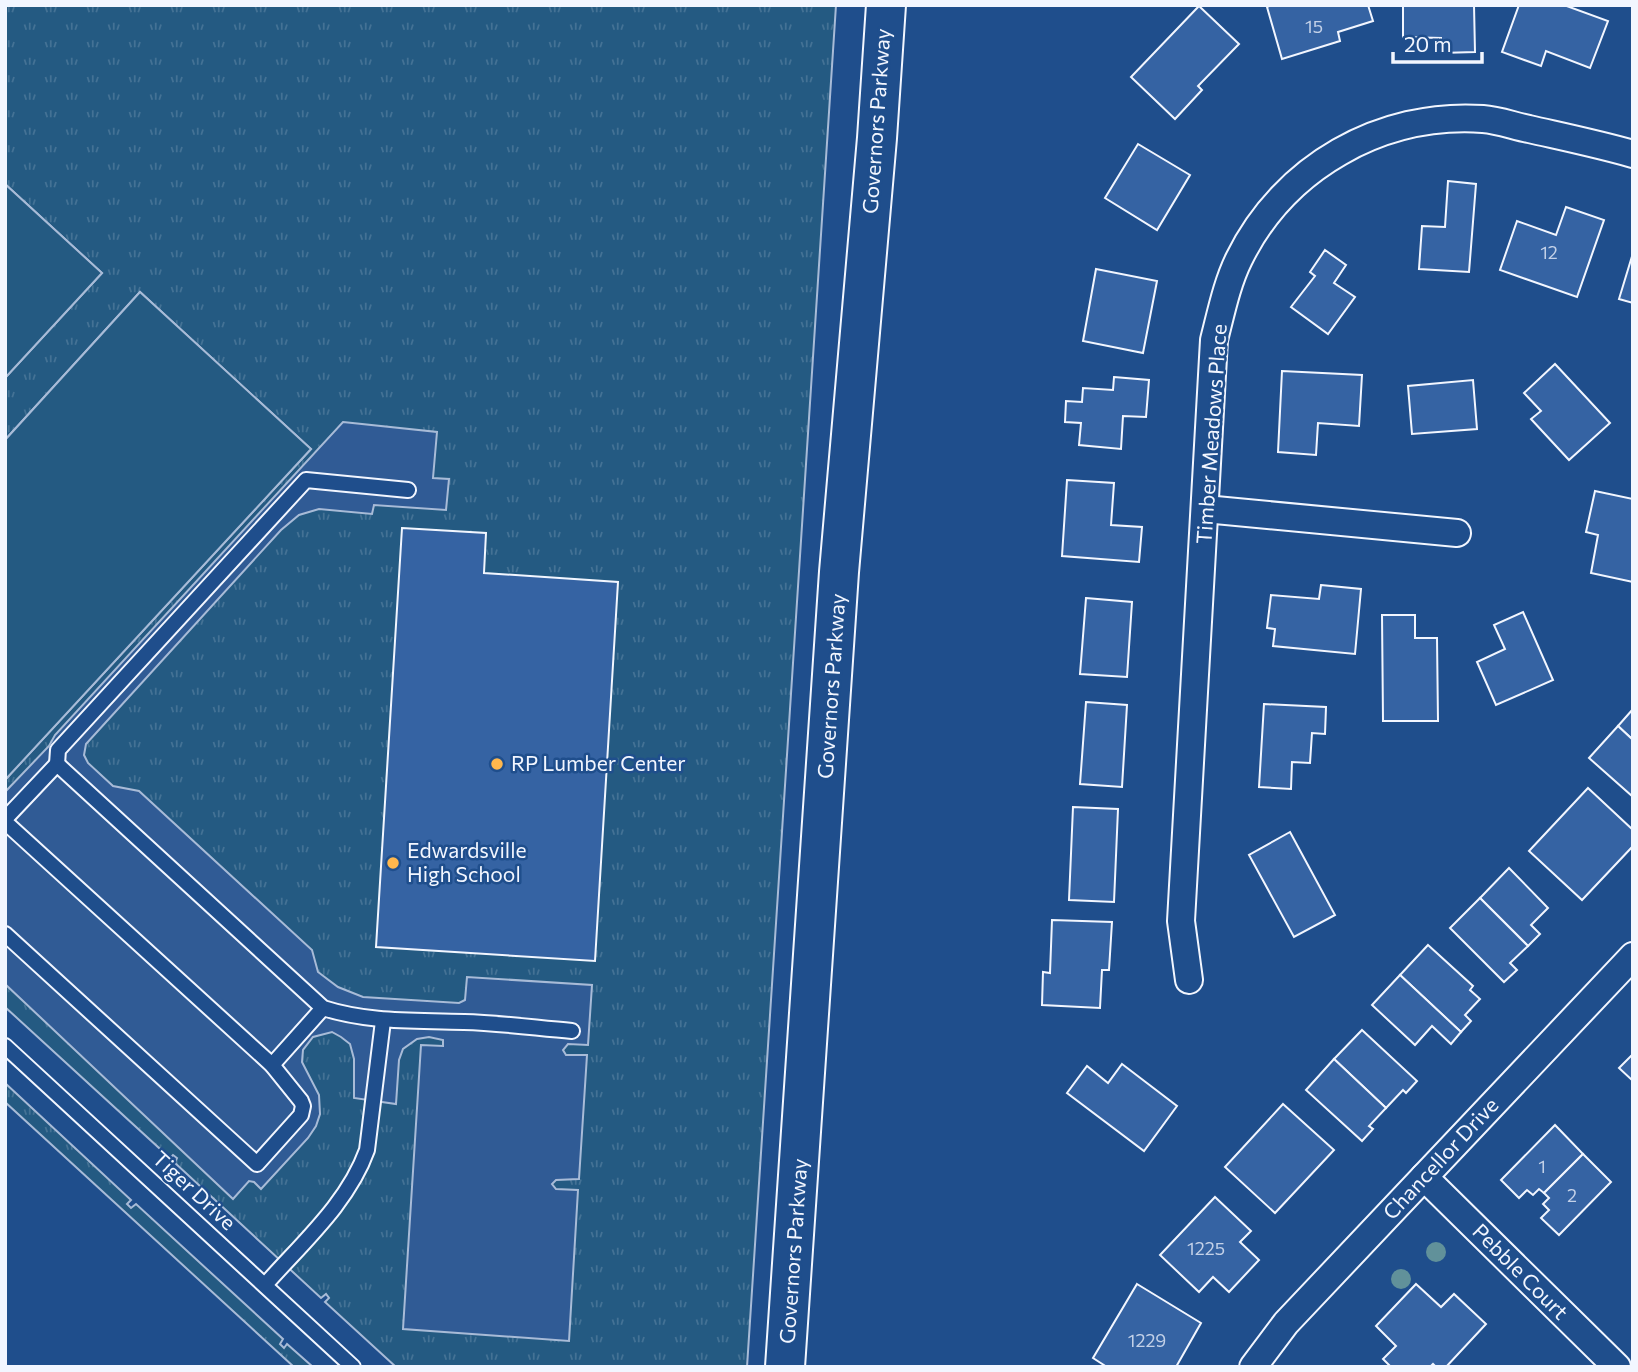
<svg xmlns="http://www.w3.org/2000/svg" width="1638" height="1372" viewBox="0 0 1638 1372" font-family="Commissioner,sans-serif">
	<style>
		.grass { fill: url(#grass-tufts); stroke: #a8bbd7; stroke-width: 2 }
		.pitch { fill: #245a82; stroke: #a8bbd7; stroke-width: 2 }
		.parking { fill: #305b95; stroke: #a8bbd7; stroke-width: 2 }
		.building { fill: #3563a3; stroke: #f2f6ff; stroke-width: 2 }
		.lines { fill: none; stroke-linecap: round; stroke-linejoin: round }
		.service-casing { stroke: #f2f6ff; stroke-width: 18 }
		.minor-casing { stroke: #f2f6ff; stroke-width: 30 }
		.primary-casing { stroke: #f2f6ff; stroke-width: 42 }
		.service { stroke: #1f4e8c; stroke-width: 14 }
		.minor { stroke: #1f4e8c; stroke-width: 26 }
		.primary { stroke: #1f4e8c; stroke-width: 38 }
		.tree { fill: #61919a }
		.poi-dot { fill: #ffb74d; stroke: #1f4e8c; stroke-width: 2.5 }
		.labels { text-anchor: middle; stroke-width: 5; stroke-linejoin: round; paint-order: stroke }
		.number-label { font-size: 18px; fill: #c3d1e8 }
		.street-label { font-size: 21px; fill: #f2f6ff; stroke: #1f4e8c }
		.poi-label { font-size: 21px; fill: #f2f6ff; stroke: #1f4e8c; text-anchor: start }
	</style>
	<defs>
		<pattern id="grass-tufts" width="24" height="20" patternUnits="userSpaceOnUse" patternTransform="scale(1.75)"><rect width="24" height="20" fill="#245a82"/><path d="M3 7l-1-3M5 7V3M7 7l1-3M15 17l-1-3M17 17v-4M19 17l1-3" fill="none" stroke="#447295"/></pattern>
	</defs>
	<rect width="100%" height="100%" fill="#1f4e8c"/>
	<g class="grass">
		<path d="M5,5H836L747,1367H396L325,1302L329,1298L326,1294L321,1298L175,1163L177,1158L173,1155L170,1158L5,1007V780L311,449L140,292L5,440V378L102,273L5,184Z"/>
		<path d="M5,1083L131,1200L127,1204L131,1208L136,1204L283,1339L280,1344L284,1348L287,1344L313,1367H294L5,1102Z"/>
	</g>
	<g class="pitch">
		<path d="M5,184L102,273L5,378Z"/>
		<path d="M140,292L311,449L5,780V440Z"/>
	</g>
	<path class="parking" d="M343,422L437,432L433,478L449,479L446,510L374,505L372,514L319,509L299,515L281,530L86,744L84,755L88,763L113,786L139,791L312,950L318,972L338,987L363,997L459,1003L465,1000L467,977L592,985L588,1045L568,1044L563,1050L566,1055H587L579,1179L556,1180L552,1184L556,1189L578,1190L569,1341L403,1329L421,1045L443,1046V1040L429,1037L417,1039L403,1049L399,1060L396,1104L354,1098V1059L350,1044L341,1037L332,1032L313,1037L303,1050L302,1062L319,1095L320,1114L316,1126L308,1138L261,1189L254,1182L249,1181L233,1199L5,984V792L49,746L55,735Z"/>
	<g class="building">
		<path d="M1271,5H1368L1373,21L1338,32L1340,41L1282,59L1267,7Z"/>
		<path d="M1403,5H1474L1475,52L1441,53V38L1403,37Z"/>
		<path d="M1519,5H1564L1608,21L1590,68L1546,51L1541,66L1502,52Z"/>
		<path d="M1199,6L1239,44L1198,86L1202,90L1175,119L1131,77Z"/>
		<path d="M1138,144L1190,175L1157,230L1105,198Z"/>
		<path d="M1448,181L1476,184L1469,272L1419,269L1422,226L1445,227Z"/>
		<path d="M1566,207L1604,220L1577,297L1500,270L1517,221L1556,235Z"/>
		<path d="M1325,250L1346,265L1334,283L1355,297L1328,334L1291,307L1315,276L1310,272Z"/>
		<path d="M1633,253V303L1619,299Z"/>
		<path d="M1096,269L1157,281L1143,353L1083,341Z"/>
		<path d="M1555,364L1610,423L1569,460L1531,419L1541,411L1524,393Z"/>
		<path d="M1282,371L1362,375L1359,426L1318,423L1316,455L1278,452Z"/>
		<path d="M1114,377L1149,380L1146,417L1123,416L1121,449L1079,445L1081,423L1065,422L1066,401L1082,402L1083,388L1113,390Z"/>
		<path d="M1473,380L1477,429L1412,434L1408,386Z"/>
		<path d="M1067,480L1114,483L1111,525L1142,527L1139,562L1062,556Z"/>
		<path d="M1595,491L1633,499V582L1591,573L1598,535L1586,532Z"/>
		<path d="M402,528L486,533L484,573L618,582L595,961L376,947Z"/>
		<path d="M1321,585L1361,589L1355,654L1273,646L1275,629L1267,628L1271,595L1319,599Z"/>
		<path d="M1086,598L1132,602L1127,677L1080,674Z"/>
		<path d="M1523,612L1553,680L1496,705L1477,662L1505,649L1494,625Z"/>
		<path d="M1382,615H1415V638H1437L1438,721H1383Z"/>
		<path d="M1086,702L1127,705L1122,787L1080,784Z"/>
		<path d="M1264,704L1326,707L1325,734L1312,733L1310,763L1292,762L1291,789L1259,787Z"/>
		<path d="M1633,709V740L1618,726Z"/>
		<path d="M1618,726L1633,740L1632,796L1589,758Z"/>
		<path d="M1588,788L1633,830V846L1582,900L1529,851Z"/>
		<path d="M1073,807L1118,809L1114,902L1069,900Z"/>
		<path d="M1290,832L1335,915L1294,937L1249,855Z"/>
		<path d="M1509,868L1548,908L1531,925L1540,934L1528,946L1480,898Z"/>
		<path d="M1480,898L1528,946L1510,963L1517,970L1504,982L1450,928Z"/>
		<path d="M1052,920L1112,922L1109,970H1102L1100,1008L1042,1005L1043,972L1050,973Z"/>
		<path d="M1428,945L1473,986L1470,990L1480,999L1465,1015L1471,1021L1461,1032L1400,975Z"/>
		<path d="M1400,975L1461,1032L1451,1044L1432,1026L1415,1045L1372,1005Z"/>
		<path d="M1362,1030L1417,1081L1406,1093L1403,1090L1386,1108L1334,1059Z"/>
		<path d="M1631,1056L1633,1057V1081L1619,1068Z"/>
		<path d="M1334,1059L1386,1108L1369,1126L1373,1129L1362,1141L1306,1090Z"/>
		<path d="M1122,1064L1177,1106L1144,1151L1067,1093L1087,1066L1108,1083Z"/>
		<path d="M1283,1104L1334,1150L1275,1213L1225,1167Z"/>
		<path d="M1555,1125L1583,1154L1544,1193L1539,1189L1533,1195L1527,1190L1519,1198L1501,1180Z"/>
		<path d="M1583,1154L1611,1182L1559,1235L1541,1218L1549,1210L1543,1204L1549,1198L1544,1193Z"/>
		<path d="M1215,1197L1251,1231L1240,1242L1259,1260L1229,1292L1213,1277L1199,1292L1160,1255Z"/>
		<path d="M1137,1284L1201,1323L1176,1367H1107L1093,1358Z"/>
		<path d="M1416,1284L1441,1307L1454,1294L1486,1324L1446,1367H1436L1433,1364L1430,1367H1391L1383,1359L1396,1346L1376,1326Z"/>
	</g>
	<g class="lines">
		<defs>
			<g id="service">
				<path d="M57,764L58,750L306,480L408,490"/>
				<path d="M5,819L57,764L323,1008C370,1023 416,1020 464,1022C500,1023 536,1028 572,1031"/>
				<path d="M5,822L272,1065L301,1101L303,1106L301,1115L257,1164L5,934"/>
				<path d="M5,1046L353,1367"/>
				<path d="M272,1065L323,1008"/>
				<path d="M265,1285C302,1243 348,1203 367,1150L383,1021"/>
			</g>
			<g id="minor">
				<path d="M1205,509L1457,533"/>
				<path d="M1189,980L1181,921L1214,340C1221,313 1227,283 1239,259C1284,167 1381,112 1483,119C1498,120 1514,126 1529,129C1564,137 1598,144 1633,154"/>
				<path d="M1424,1177L1617,1367"/>
				<path d="M1253,1367L1286,1323L1633,956"/>
			</g>
			<path id="primary" d="M785,1367L839,572L877,138L886,5"/>
		</defs>
		<use href="#service" class="service-casing"/>
		<use href="#minor" class="minor-casing"/>
		<use href="#primary" class="primary-casing"/>
		<use href="#service" class="service"/>
		<use href="#minor" class="minor"/>
		<use href="#primary" class="primary"/>
	</g>
	<g class="tree">
		<circle cx="1436" cy="1252" r="10"/>
		<circle cx="1401" cy="1279" r="10"/>
	</g>
	<g class="poi-dot">
		<circle cx="497" cy="764" r="7"/>
		<circle cx="393" cy="863" r="7"/>
	</g>
	<g class="labels">
		<g class="number-label">
			<text x="1314" y="33">15</text>
			<text x="1549" y="259">12</text>
			<text x="1542" y="1173">1</text>
			<text x="1572" y="1202">2</text>
			<text x="1206" y="1255">1225</text>
			<text x="1147" y="1347">1229</text>
		</g>
		<g class="street-label">
			<text transform="translate(877 121) rotate(-86)" y="7">Governors Parkway</text>
			<text transform="translate(1212 434) rotate(-86)" y="7">Timber Meadows Place</text>
			<text transform="translate(832 686) rotate(-86)" y="7">Governors Parkway</text>
			<text transform="translate(1441 1159) rotate(-47)" y="7">Chancellor Drive</text>
			<text transform="translate(194 1191) rotate(43)" y="7">Tiger Drive</text>
			<text transform="translate(794 1251) rotate(-86)" y="7">Governors Parkway</text>
			<text transform="translate(1520 1272) rotate(45)" y="7">Pebble Court</text>
		</g>
		<g class="poi-label">
			<text x="511" y="771">RP Lumber Center</text>
			<text x="407" y="858">Edwardsville<tspan x="407" dy="24">High School</tspan></text>
		</g>
	</g>
	<rect width="1638" height="1372" fill="none" stroke="#f2f6ff" stroke-width="14"/>
	<path d="M1393 52v10h89v-10" fill="none" stroke="#f2f6ff" stroke-width="3.5"/>
	<text x="1404" y="52" font-size="21" fill="#f2f6ff" stroke="#1f4e8c" stroke-width="5" paint-order="stroke">20 m</text>
</svg>
